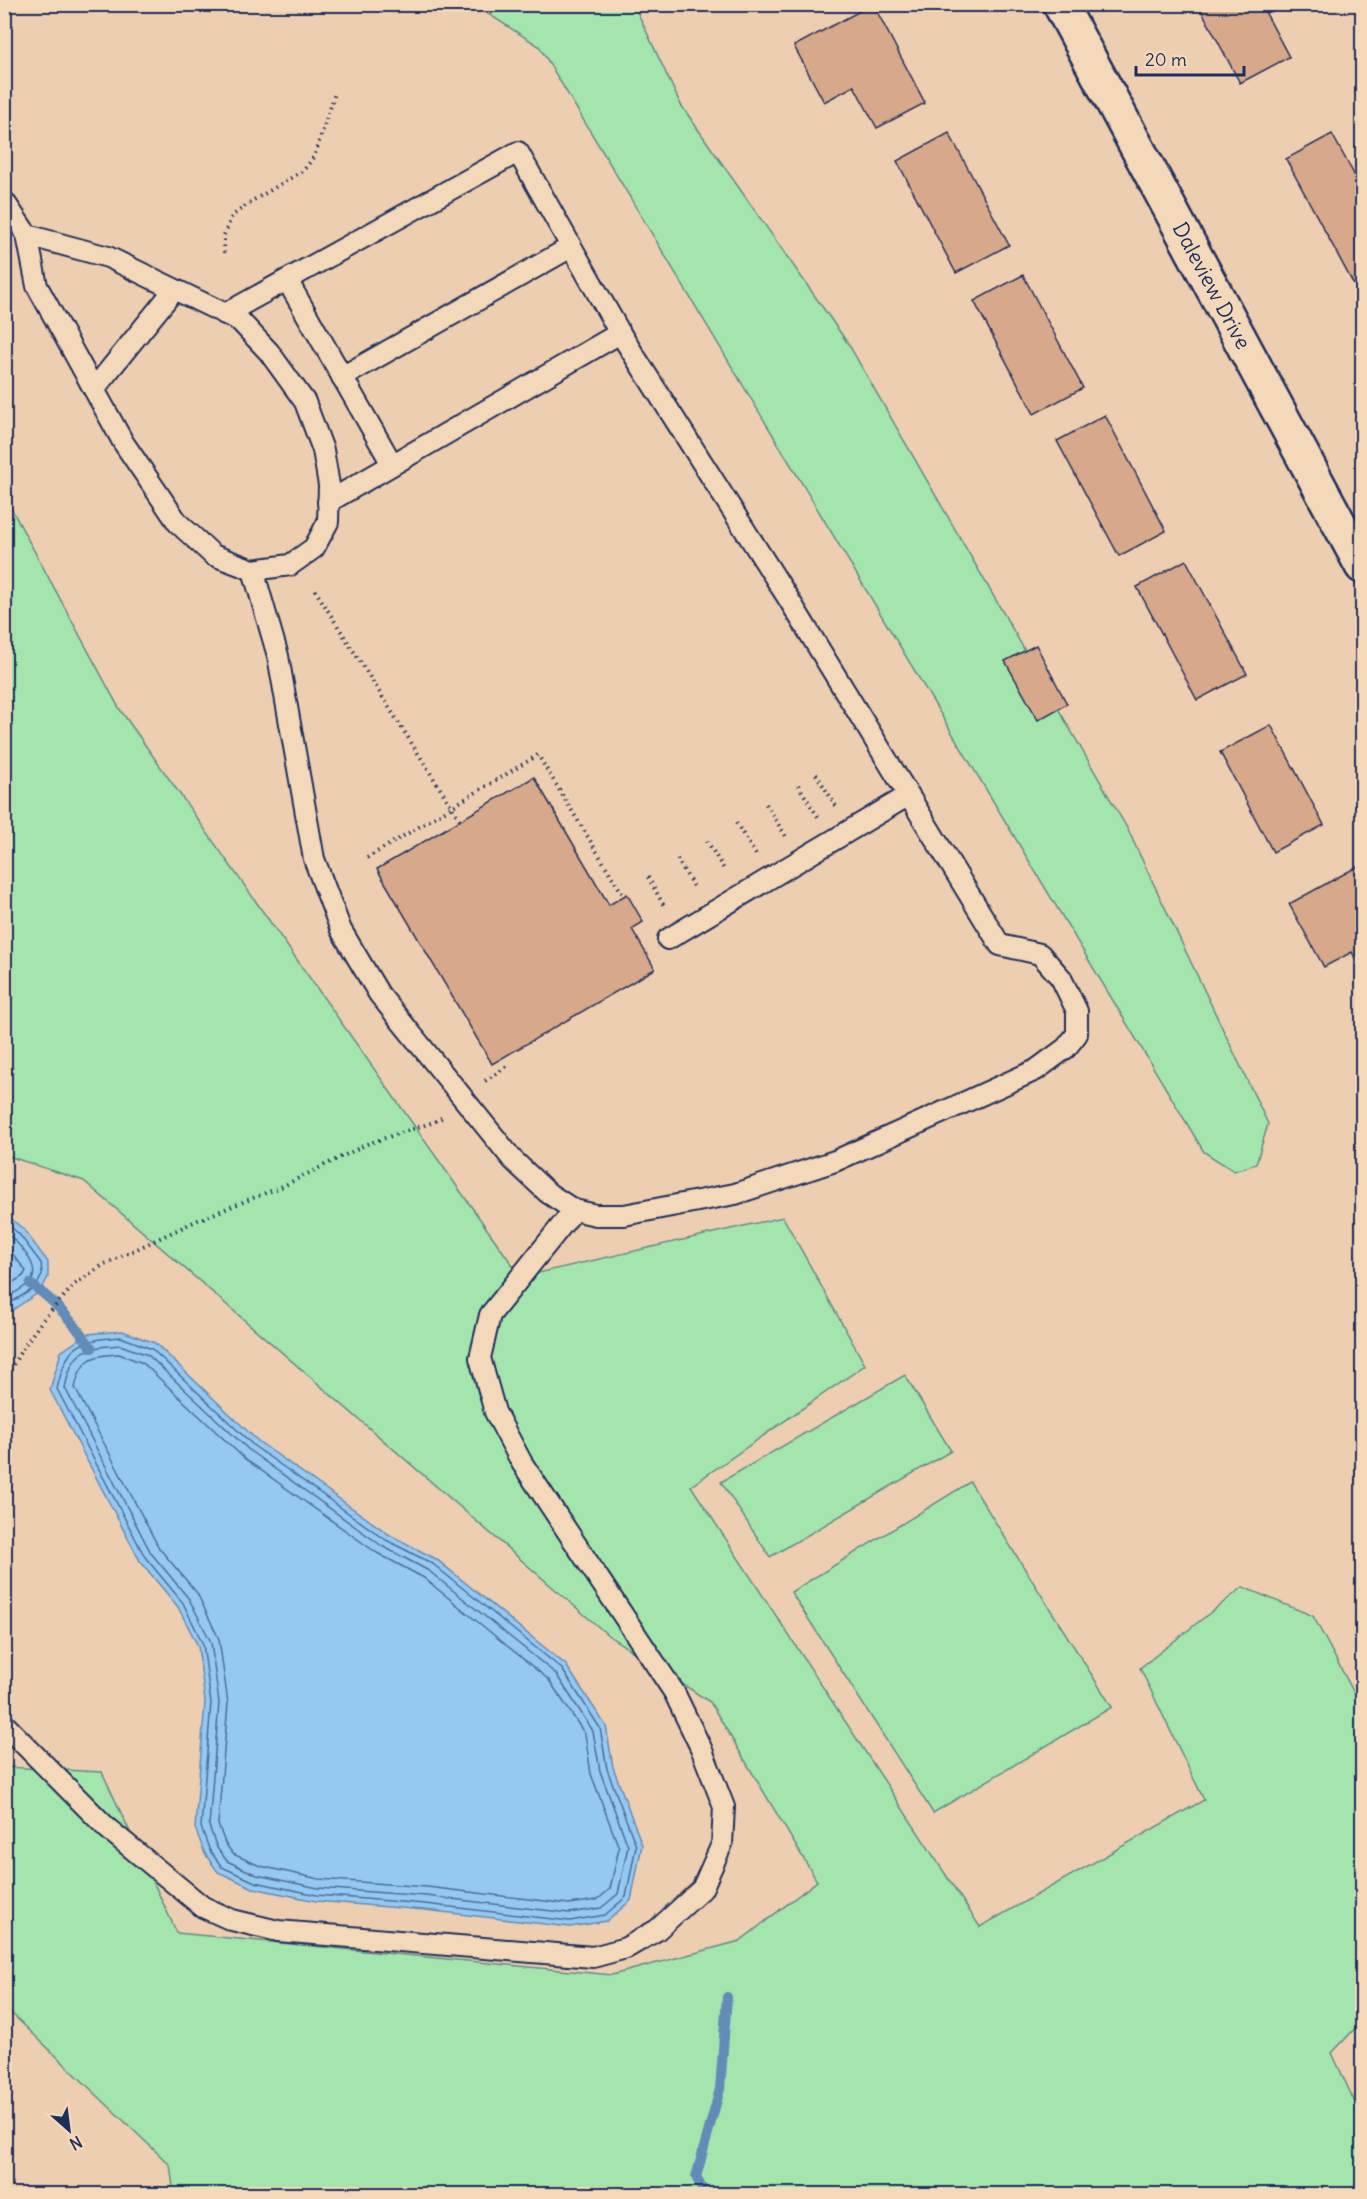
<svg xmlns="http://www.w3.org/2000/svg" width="1367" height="2199" viewBox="0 0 1367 2199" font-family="Delius,sans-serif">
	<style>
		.green { fill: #a4e5ae; stroke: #608a86; stroke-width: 1.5 }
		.water { fill: #95c9f2; stroke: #648bb7; stroke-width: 1.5 }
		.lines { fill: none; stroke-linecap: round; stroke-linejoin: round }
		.shore { stroke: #4c6d99; stroke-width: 1.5 }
		.stream { stroke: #648bb7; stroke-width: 10 }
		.building { fill: #d7a88a; stroke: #1b2f5e; stroke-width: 1.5 }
		.service-casing { stroke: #1b2f5e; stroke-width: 24 }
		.minor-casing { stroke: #1b2f5e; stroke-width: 38 }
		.path { stroke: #1b2f5e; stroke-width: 4; stroke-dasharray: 1.5 4.5; stroke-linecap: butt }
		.service { stroke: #f4d8ba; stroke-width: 20 }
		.minor { stroke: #f4d8ba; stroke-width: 33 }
		.labels { text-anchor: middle; stroke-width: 5; stroke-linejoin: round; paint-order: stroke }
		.street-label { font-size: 21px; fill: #1b2f5e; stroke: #f4d8ba }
	</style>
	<rect width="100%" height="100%" fill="#eeceb0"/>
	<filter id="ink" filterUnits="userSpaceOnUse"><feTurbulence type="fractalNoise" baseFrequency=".0167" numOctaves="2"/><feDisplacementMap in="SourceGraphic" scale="12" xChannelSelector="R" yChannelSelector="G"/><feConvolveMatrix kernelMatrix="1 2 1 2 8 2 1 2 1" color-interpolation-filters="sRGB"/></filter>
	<g filter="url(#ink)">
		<g class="green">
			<path d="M474,5H634L681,105L849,345L1127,828L1268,1124L1256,1164L1234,1171L1204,1152L539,46Z"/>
			<path d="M4,495L119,708L521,1277L783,1217L865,1365L691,1486L980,1927L1204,1800L1140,1668L1243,1587L1313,1616L1362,1708V2021L1332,2053L1362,2118V2194H174L170,2165L5,2007V1767L102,1772L177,1933L612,1975L740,1941L817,1881L710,1702L609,1636L84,1181L5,1155Z"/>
			<path d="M905,1375L951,1451L770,1557L721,1482Z"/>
			<path d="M970,1482L1112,1707L933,1813L791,1592Z"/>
		</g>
		<g class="water">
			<path d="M5,1213L24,1230L48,1262V1277L41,1291L8,1313L4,1312Z"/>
			<path d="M122,1331L155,1343L258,1441L390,1535L436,1559L566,1665L606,1726L613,1767L642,1845L631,1900L607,1921L570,1927L425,1910L316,1901L253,1888L218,1872L205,1854L195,1828L205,1702L198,1646L178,1607L140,1561L50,1390L61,1352L87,1334Z"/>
		</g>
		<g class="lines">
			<g class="shore">
				<path d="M4,1221L19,1234L41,1263L42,1275L36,1287L4,1307"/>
				<path d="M4,1231C16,1241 45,1268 29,1283C23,1289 12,1294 4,1299"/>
				<path d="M4,1243L26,1271L23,1276L4,1288"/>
				<path d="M121,1337L152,1349L254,1446L386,1540L433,1564L562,1669L600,1728L607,1769L636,1846L626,1897L605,1915L570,1921L425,1904L317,1895L255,1882L222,1867L210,1851L201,1827L211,1703L203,1644L183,1603L145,1557L57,1389C67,1345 77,1340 121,1337Z"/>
				<path d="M120,1345L148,1355L250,1451L382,1546L429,1571L556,1674L593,1731L600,1771L628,1846L618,1894L601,1908L569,1913L426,1896L318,1888L257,1875L227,1861L217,1848L209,1826L219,1703L211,1642L189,1599L151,1553L65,1388C73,1350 82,1348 120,1345Z"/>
				<path d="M119,1354L143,1363L245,1459L377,1553L424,1578L549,1680L585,1734L591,1774L619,1848L610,1889L597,1900L569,1904L427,1887L319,1879L260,1866L233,1854L225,1843L218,1824L228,1703L219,1639L197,1593L159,1548L75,1388C81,1359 91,1355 119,1354Z"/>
			</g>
			<g class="stream">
				<path d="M30,1284C55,1300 74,1324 92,1348"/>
				<path d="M705,2194L696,2177L720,2089L727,1997"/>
			</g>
		</g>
		<g class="building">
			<path d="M873,4L925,103L877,128L854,86L824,102L794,46Z"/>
			<path d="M1198,4H1261L1289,57L1240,83Z"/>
			<path d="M949,133L1009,245L956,273L897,161Z"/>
			<path d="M1332,134L1356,178L1362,174V281L1354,285L1286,159Z"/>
			<path d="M1023,275L1083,388L1034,414L974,301Z"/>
			<path d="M1105,415L1166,531L1119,556L1057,441Z"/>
			<path d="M1186,560L1247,674L1197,700L1137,587Z"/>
			<path d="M1036,645L1067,704L1038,720L1005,661Z"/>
			<path d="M1271,725L1324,825L1273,852L1220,752Z"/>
			<path d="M534,777L609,905L627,894L643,922L632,929L655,969L492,1064L377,869Z"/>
			<path d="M1362,864V972L1352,952L1324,967L1289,904Z"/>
		</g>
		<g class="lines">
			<defs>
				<g id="service">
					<path d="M4,201L27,235L37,286L123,442L178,523L213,555L253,570L290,565L314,548L328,522L329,485L323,450L305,402L269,352L240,321L108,257L27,235"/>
					<path d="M287,280L392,464"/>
					<path d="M225,314L518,152L620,333L788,598L1000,945L1040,954L1061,978L1077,1011V1034L1066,1048L1036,1070L835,1161L735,1194L624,1215H596L574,1210L548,1193L513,1160L379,994L341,930L314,859L278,656L253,570"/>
					<path d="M342,377L571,247"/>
					<path d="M94,389L174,290"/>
					<path d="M328,502L620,333"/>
					<path d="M668,939L909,795"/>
					<path d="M4,1724L107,1828L203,1907L232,1920L278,1931L593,1957L626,1948L657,1930L702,1889L722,1844L724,1807L701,1748L674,1692L522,1463L495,1412L480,1358L490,1315L574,1210"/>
				</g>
				<g id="minor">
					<path id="s1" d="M1060,4L1362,566"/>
				</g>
			</defs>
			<use href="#service" class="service-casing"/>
			<use href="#minor" class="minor-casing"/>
			<g class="path">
				<path d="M224,253V235L232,216L252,201L303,171L314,157L335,93"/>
				<path d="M315,590L460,820"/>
				<path d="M816,774L836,806"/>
				<path d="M798,785L818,817"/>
				<path d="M766,804L786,837"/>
				<path d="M736,823L756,855"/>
				<path d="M707,841L725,871"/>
				<path d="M367,858L538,755L622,893"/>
				<path d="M677,859L695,889"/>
				<path d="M648,877L665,908"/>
				<path d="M485,1081L509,1065"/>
				<path d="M4,1380L24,1346L42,1321L75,1284L103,1265L198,1220L283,1186L367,1144L434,1122L443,1117"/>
			</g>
			<use href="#service" class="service"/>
			<use href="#minor" class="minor"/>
		</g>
	</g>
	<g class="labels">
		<g class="street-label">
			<text dy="7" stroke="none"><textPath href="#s1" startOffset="320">Daleview Drive</textPath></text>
		</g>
	</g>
	<rect width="1367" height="2199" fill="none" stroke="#f4d8ba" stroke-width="24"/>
	<rect x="12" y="12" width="1343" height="2175" fill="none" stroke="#1b2f5e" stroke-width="2" filter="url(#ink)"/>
	<g transform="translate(69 2130) rotate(152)" stroke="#f4d8ba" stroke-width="4.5" paint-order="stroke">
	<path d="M0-4.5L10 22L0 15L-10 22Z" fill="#1b2f5e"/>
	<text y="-9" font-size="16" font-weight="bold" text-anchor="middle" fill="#1b2f5e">N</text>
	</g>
	<path d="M1136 66v9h108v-9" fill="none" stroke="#1b2f5e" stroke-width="3"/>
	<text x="1145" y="66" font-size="18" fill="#1b2f5e" stroke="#f4d8ba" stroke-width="4.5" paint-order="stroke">20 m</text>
</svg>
